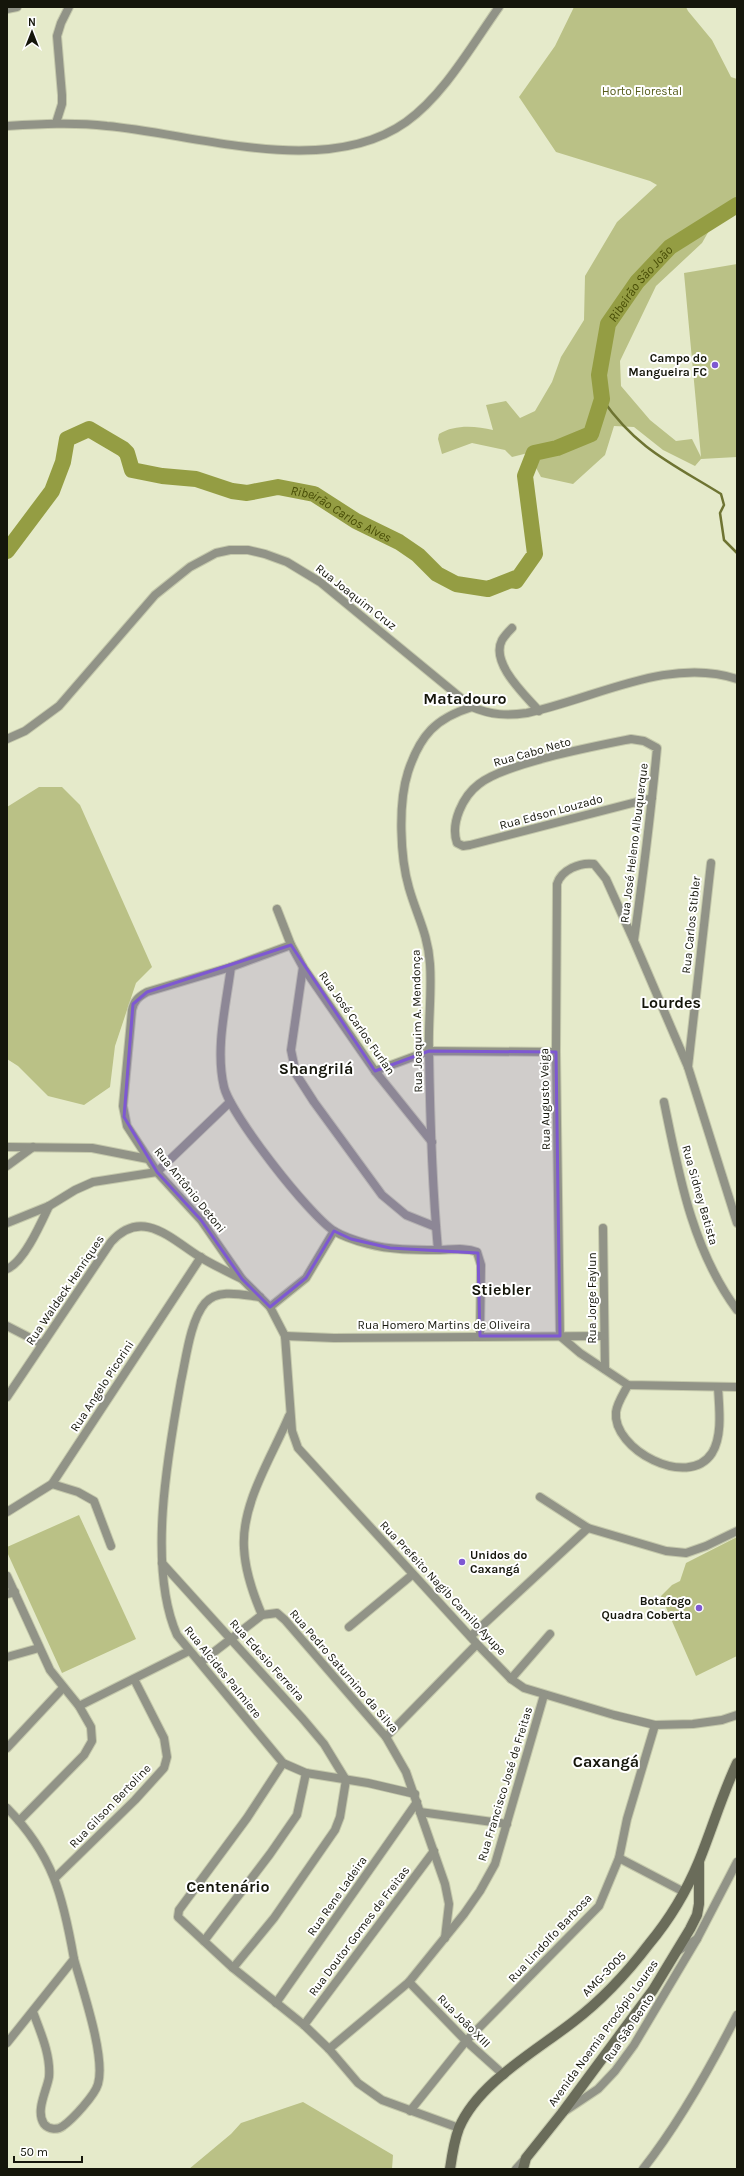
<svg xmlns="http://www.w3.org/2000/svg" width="744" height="2176" viewBox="0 0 744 2176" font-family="Karla,sans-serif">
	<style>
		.green { fill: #bac186 }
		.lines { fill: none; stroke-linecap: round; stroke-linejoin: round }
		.stream { stroke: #6e7432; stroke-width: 2.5 }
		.river { stroke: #949d43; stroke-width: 16 }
		.street-casing { stroke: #c4c8ab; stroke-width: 10 }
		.secondary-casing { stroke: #c4c8ab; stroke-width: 12 }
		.street { stroke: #919387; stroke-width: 8 }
		.secondary { stroke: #6a6c5a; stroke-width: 10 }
		.marked { fill: #7e58d2; fill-opacity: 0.2; stroke: #7e58d2; stroke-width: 3; stroke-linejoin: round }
		.poi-dot { fill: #7e58d2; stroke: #fff; stroke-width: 1.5 }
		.labels { text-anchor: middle; stroke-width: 4; stroke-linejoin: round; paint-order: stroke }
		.park-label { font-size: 12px; fill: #565c1b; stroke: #fff }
		.poi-label { font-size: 12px; font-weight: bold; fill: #15160b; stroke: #fff; text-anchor: end }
		.street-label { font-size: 12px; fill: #15160b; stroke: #fff }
		.water-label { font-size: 13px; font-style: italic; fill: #484d06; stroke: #fff }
		.district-label { font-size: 16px; font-weight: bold; fill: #15160b; stroke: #fff }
	</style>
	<rect width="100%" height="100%" fill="#e5eaca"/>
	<g class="green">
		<path d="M574,7H686L688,11L712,40L731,77L737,79V211L710,229L702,243L656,286L620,361L621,386L650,420L676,441L692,439L701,457L684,273L737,264V457L701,459L695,466L663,450L634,427L614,426L605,455L573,484L541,477L528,453L512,457L505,450L472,443L442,454L438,439L439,434C455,424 476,426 493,430L486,405L506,401L520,418L535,411L552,382L561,357L584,320L585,276L617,222L657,185L650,181L556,152L519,97L555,46Z"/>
		<path d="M39,787H62L80,805L152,967L136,983L115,1046L110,1087L84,1105L48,1096L18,1066L7,1059V807Z"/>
		<path d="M79,1515L136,1639L62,1673L7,1552V1547Z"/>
		<path d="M737,1537V1656L696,1676L661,1596L672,1585L680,1581L686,1563Z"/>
		<path d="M303,2102L393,2155L392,2169H189L231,2134L241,2123Z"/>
	</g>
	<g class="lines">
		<path class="stream" d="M602,399C637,449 671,463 721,494L724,505L720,513L724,540L737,553"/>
		<path class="river" id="s1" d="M7,551L52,491L63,462L67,439L89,429L123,449L127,453L132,470L162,476L196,479L232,491L247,493L278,487L314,494L356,521L399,542L418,555L437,574L456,584L488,589L516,578V581L535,554L525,476L534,453L557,448L591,434L602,399L599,375L608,324L637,282L670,247L737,205"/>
		<defs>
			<g id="street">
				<path d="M7,9L17,7"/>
				<path d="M56,123L62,104V95L57,36L61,23L69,7"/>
				<path d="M7,126C40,124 73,122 107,126C196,134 326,179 406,122C444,95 472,45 499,7"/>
				<path d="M512,628C509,631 505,635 502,640C490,663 525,695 539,711"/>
				<path d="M7,739L25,731L59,706L155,595L190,567L216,553L230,550H248L265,554L287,562L320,582L472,707C491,715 507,716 527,713C594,699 669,656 737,679"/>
				<path d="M711,863L688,1067L737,1223"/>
				<path d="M277,909L291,945L303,967L375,1071L432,1142"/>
				<path d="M634,940C643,876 651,812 657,748L644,741L631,739C596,746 506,763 479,784C463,796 450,823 457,843L463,846L470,845L652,798"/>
				<path d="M291,945L231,967L147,992C138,997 134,1001 132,1010L123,1106L127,1126L157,1172L201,1220L242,1279L270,1307L285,1336L292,1431L298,1448L477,1644L511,1679L524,1688L614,1715L655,1725L693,1724L722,1720L737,1715"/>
				<path d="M231,967C226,1005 215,1049 224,1087C231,1115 309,1215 334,1231C344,1237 357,1241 368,1244C390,1250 415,1250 438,1250C450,1250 465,1247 477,1252L481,1265L480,1336"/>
				<path d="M303,967L291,1050L296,1074L314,1102L382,1195L406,1215L436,1227"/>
				<path d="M688,1067L634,941L606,879L594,864C580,862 561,870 557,884L556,1052L560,1336L580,1353L628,1385L737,1387"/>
				<path d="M375,1071L429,1051L556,1052"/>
				<path d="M664,1102C679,1175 692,1249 737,1310"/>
				<path d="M7,1147L92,1148L148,1159"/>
				<path d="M7,1166L33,1147"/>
				<path d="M157,1172L230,1102"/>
				<path d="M7,1223L49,1206L75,1190L93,1182L157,1172"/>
				<path d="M603,1228L605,1369"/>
				<path d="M438,1250C432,1184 430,1117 429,1051C428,1022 432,993 430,964C428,934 417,916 409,888C400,857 398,803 408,772C420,735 436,718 472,707"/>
				<path d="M7,1269C24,1262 41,1223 49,1206"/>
				<path d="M260,1297C243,1295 218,1288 205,1303C190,1321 186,1359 181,1381C168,1453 147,1567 177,1635L283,1763L306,1773L368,1783L415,1794"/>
				<path d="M270,1307L306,1278L334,1231"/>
				<path d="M7,1326L42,1344"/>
				<path d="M285,1336L334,1338L604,1336"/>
				<path d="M628,1385C624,1393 617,1403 616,1412C612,1449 688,1490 712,1453C723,1435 719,1407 718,1387"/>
				<path d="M7,1397L111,1242C142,1207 171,1239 200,1257C213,1265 228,1272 242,1279"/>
				<path d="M52,1484L78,1492L94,1501L111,1546"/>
				<path d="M540,1497L588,1528L666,1551L686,1553L706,1546L737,1531"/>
				<path d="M7,1512L52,1484L201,1257"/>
				<path d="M162,1563L303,1719L324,1744L346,1780"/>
				<path d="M7,1576L50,1670L79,1706L91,1727L92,1741L84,1755L19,1821"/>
				<path d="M7,1594L15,1592"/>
				<path d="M262,1615C253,1594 245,1571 244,1548C241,1503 273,1455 289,1416"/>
				<path d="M349,1627L412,1575"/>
				<path d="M471,1636L588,1528"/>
				<path d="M7,1657L39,1648"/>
				<path d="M201,1662L262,1615L277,1613L285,1620L386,1737L406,1772L445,1884L449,1904L445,1938"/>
				<path d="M511,1679L550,1634"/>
				<path d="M79,1706L189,1651"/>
				<path d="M386,1737L477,1644"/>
				<path d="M7,1748L63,1688"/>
				<path d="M283,1763L247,1818L179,1910L178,1917L233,1968L304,2025L329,2049L358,2083L382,2100L459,2128"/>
				<path d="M7,1808C53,1855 63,1896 74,1959L7,2043"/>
				<path d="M420,1812L507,1824"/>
				<path d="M619,1858L684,1892"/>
				<path d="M55,1878L135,1800L164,1768L167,1757L164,1738L134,1679"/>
				<path d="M204,1941L270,1854L297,1815L306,1773"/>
				<path d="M676,1952L697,1939L737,1862"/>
				<path d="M233,1968L274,1918L335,1830L340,1817L346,1780"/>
				<path d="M409,1982L466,2041L504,2075"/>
				<path d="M276,2003L417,1802"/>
				<path d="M33,2012C40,2031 51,2055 49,2077C47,2090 35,2111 44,2124C49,2130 58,2130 63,2126C73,2119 95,2095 98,2084C106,2057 82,1988 74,1959"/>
				<path d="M304,2025L434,1851"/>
				<path d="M329,2049L409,1982L464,1914L480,1891L495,1864L544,1695"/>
				<path d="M410,2111L466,2041L599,1906L619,1858L627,1819L655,1725"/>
				<path d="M565,2111L598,2089L615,2071L634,2045L697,1939"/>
				<path d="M516,2169L525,2159"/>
				<path d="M643,2169C680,2122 710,2068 737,2015"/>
			</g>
			<g id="secondary">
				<path d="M450,2169C452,2155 454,2141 459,2128C478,2083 536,2051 573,2022C602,2000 627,1973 649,1944C669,1920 687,1890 699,1861C712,1829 722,1795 737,1763"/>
				<path d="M523,2169L526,2158L562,2113L653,1990L690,1929L697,1915L699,1904V1863"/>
			</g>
		</defs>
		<use href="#street" class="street-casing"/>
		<use href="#secondary" class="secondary-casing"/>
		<use href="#street" class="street"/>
		<use href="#secondary" class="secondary"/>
	</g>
	<path class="marked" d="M291,945L375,1071L429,1051L556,1052L560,1336H480L478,1253L390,1248L351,1239L334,1231L306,1278L270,1307L242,1279L201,1220L157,1172L124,1117L133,1004L147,992Z"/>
	<g class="poi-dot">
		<circle cx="715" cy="365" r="4"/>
		<circle cx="462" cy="1562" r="4"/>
		<circle cx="699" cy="1608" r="4"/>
	</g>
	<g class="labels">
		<g class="park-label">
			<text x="642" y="95">Horto Florestal</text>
		</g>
		<g class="poi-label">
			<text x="707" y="362">Campo do<tspan x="707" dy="14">Mangueira FC</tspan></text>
			<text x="470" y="1559" text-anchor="start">Unidos do<tspan x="470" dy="14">Caxangá</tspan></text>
			<text x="691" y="1605">Botafogo<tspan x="691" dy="14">Quadra Coberta</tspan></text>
		</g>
		<g class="street-label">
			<text transform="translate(356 597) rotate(38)" y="4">Rua Joaquim Cruz</text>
			<text transform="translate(532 752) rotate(-16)" y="4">Rua Cabo Neto</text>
			<text transform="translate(551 812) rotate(-15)" y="4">Rua Edson Louzado</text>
			<text transform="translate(634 843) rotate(-83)" y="4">Rua José Heleno Albuquerque</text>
			<text transform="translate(691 925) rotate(-84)" y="4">Rua Carlos Stibler</text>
			<text transform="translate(417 1021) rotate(-91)" y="4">Rua Joaquim A. Mendonça</text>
			<text transform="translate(357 1023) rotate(55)" y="4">Rua José Carlos Furlan</text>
			<text transform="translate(545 1099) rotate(-91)" y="4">Rua Augusto Veiga</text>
			<text transform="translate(190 1190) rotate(51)" y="4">Rua Antônio Detoni</text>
			<text transform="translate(700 1195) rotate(74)" y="4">Rua Sidney Batista</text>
			<text transform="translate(65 1290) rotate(-56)" y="4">Rua Waldeck Henriques</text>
			<text transform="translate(592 1298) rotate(-90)" y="4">Rua Jorge Faylun</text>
			<text x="444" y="1329">Rua Homero Martins de Oliveira</text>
			<text transform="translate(102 1386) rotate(-57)" y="4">Rua Angelo Picorini</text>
			<text transform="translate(443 1588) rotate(47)" y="4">Rua Prefeito Nagib Camilo Ayupe</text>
			<text transform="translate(267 1660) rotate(48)" y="4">Rua Edesio Ferreira</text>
			<text transform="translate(344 1671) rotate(49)" y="4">Rua Pedro Saturnino da Silva</text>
			<text transform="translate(223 1672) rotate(51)" y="4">Rua Alcides Palmiere</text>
			<text transform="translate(505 1784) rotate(-73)" y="4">Rua Francisco José de Freitas</text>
			<text transform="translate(110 1806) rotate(-46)" y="4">Rua Gilson Bertoline</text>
			<text transform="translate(337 1896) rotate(-55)" y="4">Rua Rene Ladeira</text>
			<text transform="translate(359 1931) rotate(-53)" y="4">Rua Doutor Gomes de Freitas</text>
			<text transform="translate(550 1938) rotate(-47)" y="4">Rua Lindolfo Barbosa</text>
			<text transform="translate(604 1974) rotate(-46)" y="4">AMG-3005</text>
			<text transform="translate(464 2021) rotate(45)" y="4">Rua João XIII</text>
			<text transform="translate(629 2028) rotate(-56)" y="4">Rua São Bento</text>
			<text transform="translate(603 2033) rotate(-54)" y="4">Avenida Noemia Procópio Loures</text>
		</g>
		<g class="water-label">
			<text dy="5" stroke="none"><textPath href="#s1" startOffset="998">Ribeirão São João</textPath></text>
			<text dy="5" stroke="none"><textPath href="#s1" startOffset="435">Ribeirão Carlos Alves</textPath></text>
		</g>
		<g class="district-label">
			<text x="465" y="704">Matadouro</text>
			<text x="671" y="1008">Lourdes</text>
			<text x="316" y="1074">Shangrilá</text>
			<text x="501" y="1295">Stiebler</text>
			<text x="606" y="1767">Caxangá</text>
			<text x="228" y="1892">Centenário</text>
		</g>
	</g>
	<rect width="744" height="2176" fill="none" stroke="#15160b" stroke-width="16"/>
	<g transform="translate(32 32)" stroke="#ffffff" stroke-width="3" paint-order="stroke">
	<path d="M0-3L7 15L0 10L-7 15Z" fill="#15160b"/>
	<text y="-6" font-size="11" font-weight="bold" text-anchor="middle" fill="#15160b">N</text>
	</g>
	<path d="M14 2156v6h68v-6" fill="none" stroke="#15160b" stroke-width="2"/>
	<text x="20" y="2156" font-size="12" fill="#15160b" stroke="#ffffff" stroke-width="3" paint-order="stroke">50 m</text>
</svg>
